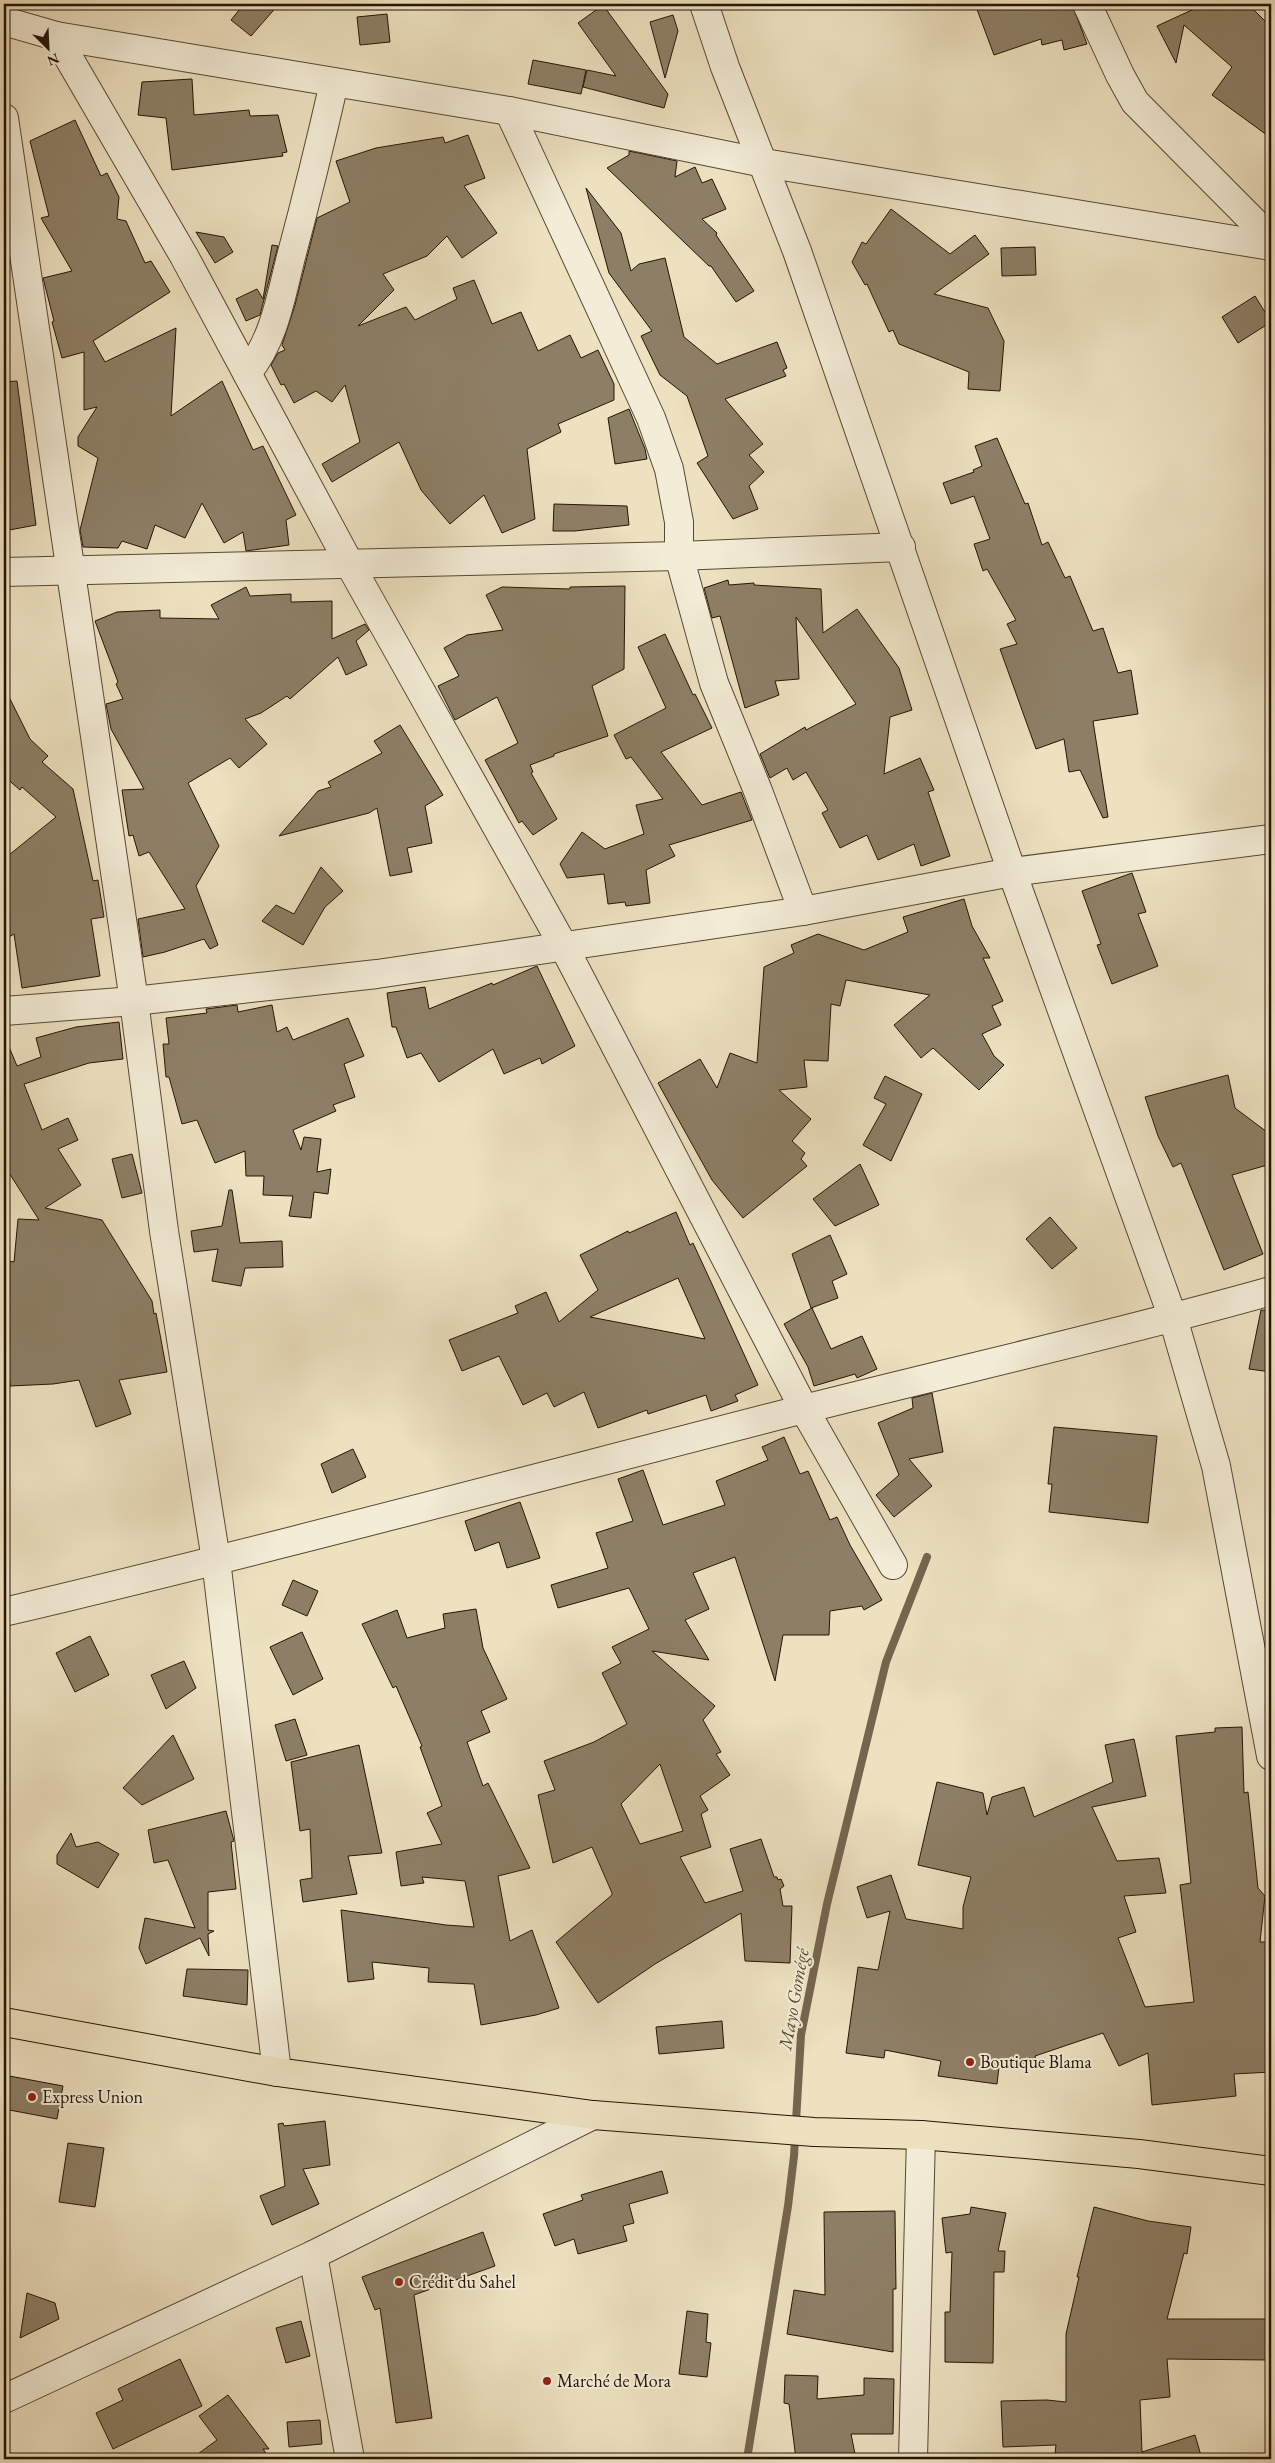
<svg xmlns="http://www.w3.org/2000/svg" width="1275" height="2463" viewBox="0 0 1275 2463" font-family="'EB Garamond',serif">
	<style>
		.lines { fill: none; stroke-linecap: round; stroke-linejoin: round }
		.stream { stroke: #75654e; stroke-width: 8 }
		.building { fill: #8d7f66; stroke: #261404; fill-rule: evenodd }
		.minor-casing { stroke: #584733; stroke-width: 30 }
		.highway-casing { stroke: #261404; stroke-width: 30 }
		.minor { stroke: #f3ecd6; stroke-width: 28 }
		.highway { stroke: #ede1c0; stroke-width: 28 }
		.poi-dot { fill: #8f2418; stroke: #f3ecd6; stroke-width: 2 }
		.labels { text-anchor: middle; stroke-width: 4; stroke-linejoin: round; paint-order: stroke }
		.poi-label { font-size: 18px; fill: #261404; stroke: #f3ecd6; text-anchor: start }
		.water-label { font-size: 19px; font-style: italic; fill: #5a4a36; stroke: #f3ecd6 }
	</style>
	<rect width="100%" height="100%" fill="#ede1c0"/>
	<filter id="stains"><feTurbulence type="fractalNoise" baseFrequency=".004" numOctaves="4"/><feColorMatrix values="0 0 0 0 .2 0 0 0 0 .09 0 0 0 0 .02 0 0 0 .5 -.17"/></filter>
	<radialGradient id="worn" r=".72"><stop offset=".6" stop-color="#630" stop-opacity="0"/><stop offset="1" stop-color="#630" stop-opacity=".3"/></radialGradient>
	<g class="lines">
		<path class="stream" d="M747,2459L788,2206L794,2156L801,2035L827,1904L886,1662L927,1557"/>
	</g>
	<g class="building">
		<path d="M244,4H279L251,36L231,20Z"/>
		<path d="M975,4H1072L1087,44L1064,50L1062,40L1042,45L1041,39L994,55Z"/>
		<path d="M1205,4H1248L1271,27V138L1212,95L1232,67L1184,25L1176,63L1157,26Z"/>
		<path d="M603,5L668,94L664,108L583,87L587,70L616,76L578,23Z"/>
		<path d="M387,14L390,42L360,45L357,17Z"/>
		<path d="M673,15L678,31L665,78L650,22Z"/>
		<path d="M533,60L586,70L581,94L528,84Z"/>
		<path d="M192,79L194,115L249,110L250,116L278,115L287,152L282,153L283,156L172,170L166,118L138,115L142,82Z"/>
		<path d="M75,120L101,176L107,173L119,197L117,219L126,221L145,263L151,261L170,292L93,341L105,362L176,328L171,416L222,381L253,450L263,446L296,515L286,520L289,545L246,551L243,532L224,543L202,503L185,538L155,525L147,549L122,541L118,548L83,547L80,530L98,458L78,446V437L97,407L84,410V352L62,358L52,322L54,321L43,278L72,271L41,218L49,216L30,141Z"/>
		<path d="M468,135L485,178L464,186L497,233L462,258L447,236L427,256L383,274L394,290L358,326L406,307L415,320L457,299L453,288L474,280L492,324L521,312L538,351L570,335L581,358L598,350L614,384V400L558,424L561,432L527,449L535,519L502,533L484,495L450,524L421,490L399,442L332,482L322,464L360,442L345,385L332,402L316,391L294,403L284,384L281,385L271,365L278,353L285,350L282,345L295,305L317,218L350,202L336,161L376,148L443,137L445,143Z"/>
		<path d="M629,151L677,161L675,177L695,167L702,183L712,179L726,209L702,219L717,233L716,235L754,291L736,302L711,266H709L607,168L629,155Z"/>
		<path d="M586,188L621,233L631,271L639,264L665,258L684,337L717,364L777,342L787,368L783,370L786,376L725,399L763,444L749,455L764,472L749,486L758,509L733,519L697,463L708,456L687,396L660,375L641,336L652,331L609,273Z"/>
		<path d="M891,209L950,254L975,235L989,254L934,294L988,308L1004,341L1000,391L968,389L969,372L899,344L893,330L889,332L867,284L865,285L852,262L862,242L866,244Z"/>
		<path d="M196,232L224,237L233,252L215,263Z"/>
		<path d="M272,245L278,246L261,311L260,315L246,321L236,299L257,289L263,299Z"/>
		<path d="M1035,247L1036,275L1002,276L1001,248Z"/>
		<path d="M1255,296L1271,322L1238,343L1222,317Z"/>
		<path d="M17,381L36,525L4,531V382Z"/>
		<path d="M629,409L645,449L647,459L615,464L608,418Z"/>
		<path d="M997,438L1025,504L1028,503L1042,545L1048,542L1065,578L1070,576L1093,631L1103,628L1118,673L1131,670L1138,714L1093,721L1108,817L1103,818L1080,770L1069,772L1064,739L1036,749L1000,649L1017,644L1007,624L1016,620L987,569L983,571L974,544L990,539L974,496L951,504L943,483L974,472L973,470L982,466L975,446Z"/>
		<path d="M554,504L627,506L629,525L575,531H553Z"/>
		<path d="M728,580L729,585L754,583V585L821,589L823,633L857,609L899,668L912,710L890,717L884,774L920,758L934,790L928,792L950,856L921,866L914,844L878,860L867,835L840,848L822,813L828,810L806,772L793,780L787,768L770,778L760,754L805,727L806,730L856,704L796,617L799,679L775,681L779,695L745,708L720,616L712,618L704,588Z"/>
		<path d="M625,586L624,669L592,686L608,736L554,754V756L530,765L533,772L531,773L557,819L533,835L522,821L519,823L485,760L518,743L497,697L455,720L438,686L459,676L444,648L467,635L503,630L486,595L502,587L570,589V587Z"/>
		<path d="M246,587L250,596L291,594V602L332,601V639L365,624L369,630L356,641L367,665L346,675L338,657L290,699L287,696L261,713L245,719L267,744L239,768L230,758L188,783L219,846L196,886L218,945L210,949L204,939L165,952L143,957L138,919L185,909L149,852L139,856L133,835L129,836L122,790L144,789L111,729L106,704L123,699L116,684L118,682L95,621L117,612L160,610V618L219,619L211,605Z"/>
		<path d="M665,634L693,695L695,694L712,728L661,752L702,805L741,792L752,820L669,845L675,856L646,870L650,903L626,906L625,902L608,904L604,874L567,878L560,864L582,832L605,849L644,834L636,805L663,799L631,757L626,759L614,735L666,708L638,647Z"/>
		<path d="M4,687L30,739L48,756L42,762L73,789L93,881L98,880L104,917L91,919L100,976L22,988L14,934L4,940V859L56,817L22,787L20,790L4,776Z"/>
		<path d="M400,725L443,795L425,806L432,843L407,848L412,872L390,876L377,808L369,813L279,836L318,791L331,787L328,782L382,753L374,741Z"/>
		<path d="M321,867L343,891L325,907L303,945L262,921L276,905L294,914Z"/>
		<path d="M1132,873L1146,912L1138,914L1158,966L1112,984L1097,945L1101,944L1082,891Z"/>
		<path d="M964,899L972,926L990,958H983L1003,1001L992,1006L1001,1025L982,1034L994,1056L1004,1065L979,1090L933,1048L921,1058L894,1025L930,995L846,980L840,1006L831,1004L828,1061L804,1060L807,1087L779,1090L811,1119L792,1141L805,1153L801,1159L807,1166L743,1218L712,1180L658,1083L700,1059L717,1088L730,1053L757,1063L764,967L794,953L791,945L818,934L864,950L908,932L903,917Z"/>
		<path d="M537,966L575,1046L542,1064L540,1058L504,1074L493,1049L439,1082L421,1053L407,1058L396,1027H392L387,993L425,987L429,1009L492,983L493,985Z"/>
		<path d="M237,1005L238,1012L272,1005L277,1032L287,1027L293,1040L348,1018L364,1056L344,1064L355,1097L333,1105L336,1111L293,1130L301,1150L304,1137L321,1139L317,1172L331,1169L328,1194L314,1192L311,1218L289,1216L293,1196L263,1195L264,1176H246L245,1151L215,1163L197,1120L182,1124L169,1077H166L163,1044H169L166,1018L207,1013L206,1009Z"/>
		<path d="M119,1022L123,1059L89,1063L24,1084L42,1130L68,1118L78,1140L58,1149L81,1185L45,1208L102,1220L152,1301L154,1314L156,1313L167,1372L119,1380L131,1414L96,1427L79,1380L53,1384L10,1386L6,1332H4V1287L8,1261L14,1262L18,1219L39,1220L4,1165V1035L17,1066L41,1057L36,1038L76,1027Z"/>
		<path d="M1228,1075L1235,1108L1267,1132L1271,1145V1164L1232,1175L1263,1254L1224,1270L1181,1163L1173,1167L1158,1136L1145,1097Z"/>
		<path d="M885,1076L922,1094L891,1161L863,1145L886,1104L874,1098Z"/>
		<path d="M132,1154L142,1193L122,1198L112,1159Z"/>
		<path d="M860,1164L879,1205L835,1226L813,1199Z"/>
		<path d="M229,1190H232L240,1243L282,1241L283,1267L245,1268L241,1286L212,1281L218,1249L194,1252L191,1231L222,1226Z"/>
		<path d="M676,1212L690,1245L693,1243L711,1282L758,1385L735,1395L738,1401L711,1411L706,1395L648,1414L647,1410L598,1428L584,1392L554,1407L547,1393L523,1405L499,1356L462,1371L449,1340L518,1313L515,1306L546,1292L559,1322L598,1290L580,1255L628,1231L629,1233ZM678,1278L705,1339L590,1317Z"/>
		<path d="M1050,1217L1077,1248L1052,1269L1026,1239Z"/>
		<path d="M830,1235L847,1274L832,1281L838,1298L811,1308L792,1254Z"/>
		<path d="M812,1308L831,1349L862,1336L877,1369L857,1378L855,1374L814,1386L808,1367L784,1324Z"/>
		<path d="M1261,1310L1271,1311V1372L1249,1369Z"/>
		<path d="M932,1393L943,1452L909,1459L932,1486L894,1517L876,1495L899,1475L878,1423L913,1408L912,1398Z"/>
		<path d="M1054,1427L1157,1436L1148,1523L1049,1512L1052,1484H1048Z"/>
		<path d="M784,1437L800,1474L808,1471L830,1520L837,1517L850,1545L882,1600L864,1610L862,1606L830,1611L829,1635H783L775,1681L735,1557L693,1573L709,1609L685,1620L709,1660L652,1651L715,1706L703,1720L721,1752L716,1754L730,1775L700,1796L708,1810L701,1814L711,1847L680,1857L705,1903L743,1891L730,1849L761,1839L774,1877H777L778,1880L781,1879L784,1886L780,1889L783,1906H792L790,1963L745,1961L741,1913L655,1964L598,2003L556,1942L612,1895V1893L592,1847L553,1863L538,1795L555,1790L544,1761L594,1742L627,1724L602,1673L621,1663L612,1647L649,1629L629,1588L558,1608L551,1585L608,1568L596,1533L633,1521L618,1479L643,1470L663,1525L725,1505L716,1481L768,1460L762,1447ZM660,1764L683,1831L640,1844L621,1804Z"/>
		<path d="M353,1449L366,1477L332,1493L321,1464Z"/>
		<path d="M520,1502L540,1558L507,1568L499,1542L475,1551L465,1521Z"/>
		<path d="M293,1580L318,1591L307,1616L282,1605Z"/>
		<path d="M476,1609L483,1648L507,1699L481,1711L490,1732L467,1742L483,1786L488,1783L530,1868L498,1876L510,1941L532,1930L559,2008L536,2015L481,2025L474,1984L428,1982L429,1968L372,1962L374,1979L348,1982L341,1910L446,1925L474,1927L465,1881L422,1877L424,1883L401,1886L396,1852L442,1844L427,1813L442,1806L420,1747L422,1746L396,1686L393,1688L362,1624L397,1610L407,1638L445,1628L443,1614Z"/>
		<path d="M302,1632L323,1679L293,1695L270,1647Z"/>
		<path d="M90,1636L109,1675L75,1692L56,1653Z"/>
		<path d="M184,1661L196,1688L166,1709L151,1675Z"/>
		<path d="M295,1719L307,1755L286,1761L275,1725Z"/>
		<path d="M1242,1727L1244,1793L1248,1792L1258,1888L1265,1896L1260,1942H1270L1271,2072L1234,2074L1236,2096L1152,2105L1148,2053L1119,2066L1103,2033L1035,2056L1036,2061L999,2067L997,2084L938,2076L941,2061L885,2050L884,2058L846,2053L858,1967L878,1970L890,1911L867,1918L857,1887L891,1875L906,1919L963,1929V1907L971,1877L918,1865L937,1782L983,1793L987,1815L992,1797L1024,1787L1034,1817L1113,1782L1105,1745L1134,1739L1146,1796L1092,1807L1117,1861L1159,1858L1166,1893L1124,1896L1136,1932L1118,1938L1145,2007L1194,2002L1180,1885L1191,1883L1176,1736L1215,1732V1728Z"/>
		<path d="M173,1735L194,1779L142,1805L123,1788Z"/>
		<path d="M359,1745L382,1853L348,1856L357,1894L303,1902L300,1880L312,1878L310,1829L300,1831L291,1762Z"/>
		<path d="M226,1811L234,1841L231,1842L236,1889L208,1892V1930L214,1931L208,1934L209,1956L200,1938L146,1964L139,1948L145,1918L195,1928L168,1860L154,1863L148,1830Z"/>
		<path d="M71,1833L76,1847L98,1842L119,1854L98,1888L57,1864V1855Z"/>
		<path d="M187,1969L248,1970L247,2005L183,1996Z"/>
		<path d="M722,2021L724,2048L659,2054L656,2027Z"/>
		<path d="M4,2075L63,2086L57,2119L4,2109Z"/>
		<path d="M325,2121L330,2165L303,2169L319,2204L272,2225L260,2196L285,2186L278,2124L283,2123L284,2126Z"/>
		<path d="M68,2143L104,2148L95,2207L59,2202Z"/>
		<path d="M662,2171L668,2193L629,2204L634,2223L623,2226L627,2241L578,2254L574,2239L555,2246L543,2214L583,2200L581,2195Z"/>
		<path d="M971,2207L1006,2213L998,2251H1005L1004,2272H994L993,2363L945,2362V2312H950L952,2252L946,2253L942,2218L970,2214Z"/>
		<path d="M1094,2207L1148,2221L1191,2227L1187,2254L1184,2253L1167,2319H1271V2360L1167,2359L1170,2397L1140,2400L1142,2452L1195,2435L1202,2459H1116L1055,2453L1056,2445L1003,2447L1001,2401L1047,2400L1066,2402V2334L1079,2277H1077Z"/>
		<path d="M895,2211L896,2289H893V2352L787,2334L794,2290L825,2295L824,2212Z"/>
		<path d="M483,2232L495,2266L414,2295L432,2418L396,2423L380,2308L375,2310L362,2277Z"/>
		<path d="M27,2293L55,2303L59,2319L20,2338Z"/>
		<path d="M687,2311L708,2314L706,2342L711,2343L707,2377L679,2374Z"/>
		<path d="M301,2321L310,2356L286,2363L276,2328Z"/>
		<path d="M180,2359L202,2406L113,2449L96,2413L123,2400L118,2389Z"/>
		<path d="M785,2375L818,2376L817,2399L864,2395V2378L894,2379L893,2434H851L856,2459H796L789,2404L784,2403Z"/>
		<path d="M228,2395L269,2449H263L270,2459H191L217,2440L199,2416Z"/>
		<path d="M320,2420L322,2444L289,2447L287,2422Z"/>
	</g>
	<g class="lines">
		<defs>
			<g id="minor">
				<path d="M704,4L725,67L797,251L1012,872L1173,1318L1216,1466L1271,1756"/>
				<path d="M1087,4L1120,75L1135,102L1271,239"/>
				<path d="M4,21L56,36L509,111L764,163L1271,246"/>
				<path d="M56,36L184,256L349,563L564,947L804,1409L893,1565"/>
				<path d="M509,111L651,418L669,469L679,522V556L714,683L758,791L803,911"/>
				<path d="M4,118L134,1001L164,1231L216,1560L277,2072"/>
				<path d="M247,373C275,339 281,295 292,253C307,197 321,140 334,83"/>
				<path d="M4,572L679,556L901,547"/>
				<path d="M4,1011L134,1001L377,974L803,911L1012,872L1271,839"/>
				<path d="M4,1612C270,1549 535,1478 800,1410C957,1370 1115,1335 1271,1291"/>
				<path d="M313,2255L350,2459"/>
				<path d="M4,2399L313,2255L593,2115"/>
				<path d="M913,2459L921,2135"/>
			</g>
			<path id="highway" d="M4,2022L277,2072L593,2115L814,2132L921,2135L1139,2154L1271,2171"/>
		</defs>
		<use href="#minor" class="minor-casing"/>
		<use href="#highway" class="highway-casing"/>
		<use href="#minor" class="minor"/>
		<use href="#highway" class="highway"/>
	</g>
	<g class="poi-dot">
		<circle cx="970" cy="2062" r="5"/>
		<circle cx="32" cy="2097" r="5"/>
		<circle cx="399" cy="2282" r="5"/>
		<circle cx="547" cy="2381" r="5"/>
	</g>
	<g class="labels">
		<g class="poi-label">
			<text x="980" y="2068">Boutique Blama</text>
			<text x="42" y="2103">Express Union</text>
			<text x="409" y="2288">Crédit du Sahel</text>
			<text x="557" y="2387">Marché de Mora</text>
		</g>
		<g class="water-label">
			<text transform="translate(793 1999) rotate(-80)" y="7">Mayo Gomégé</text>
		</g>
	</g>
	<rect width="1275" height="2463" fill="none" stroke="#ede1c0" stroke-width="20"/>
	<rect x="5" y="5" width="1265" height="2453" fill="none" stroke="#261404" stroke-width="2.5"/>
	<rect x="10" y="10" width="1255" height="2443" fill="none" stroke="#261404"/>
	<g transform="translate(48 48) rotate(156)" stroke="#f3ecd6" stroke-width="4" paint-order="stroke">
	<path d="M0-4L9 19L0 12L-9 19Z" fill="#261404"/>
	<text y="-8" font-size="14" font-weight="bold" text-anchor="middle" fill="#261404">N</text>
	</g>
	<rect width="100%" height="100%" filter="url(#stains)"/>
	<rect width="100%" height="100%" fill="url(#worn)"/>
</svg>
